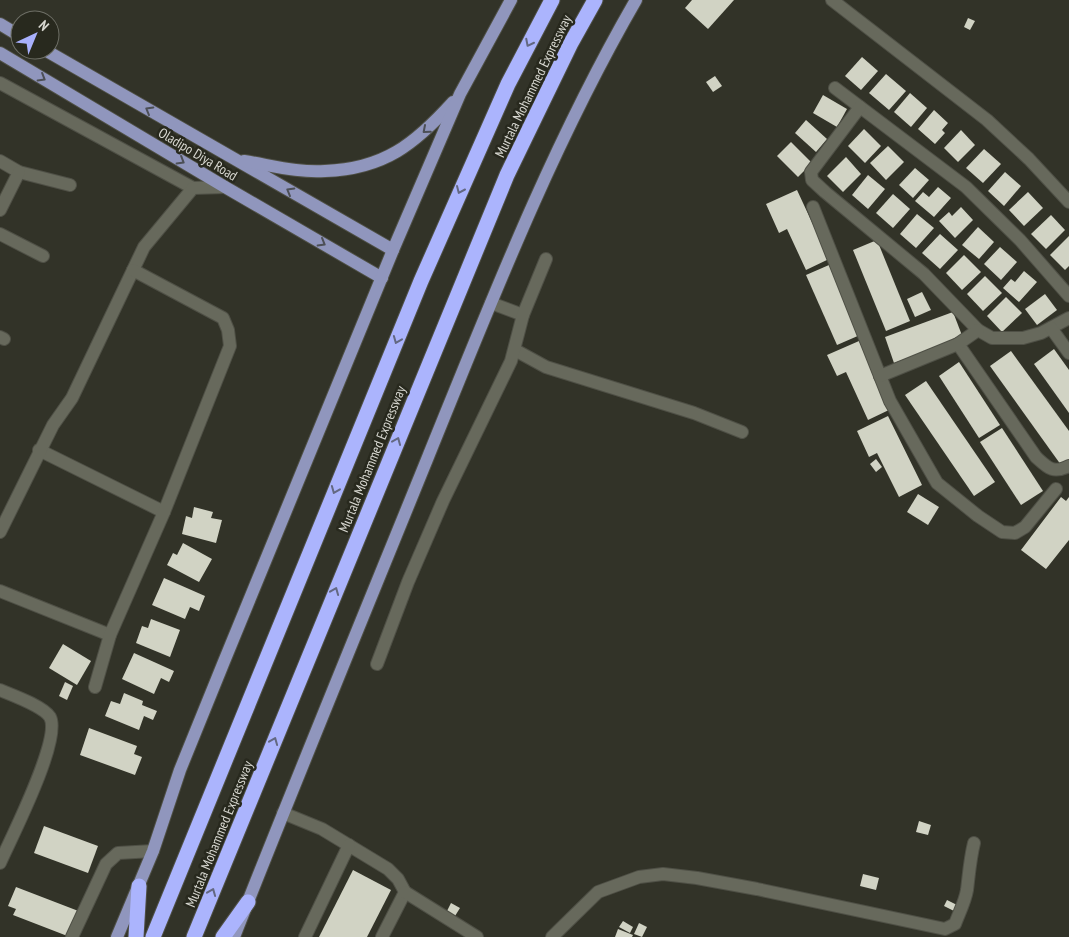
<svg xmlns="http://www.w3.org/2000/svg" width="1069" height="937" viewBox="0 0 1069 937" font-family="'PT Sans Narrow',sans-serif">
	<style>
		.building { fill: #d1d3c4 }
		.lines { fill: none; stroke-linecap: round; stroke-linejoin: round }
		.minor-casing { stroke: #4f5046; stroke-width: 14 }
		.major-casing { stroke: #4f5046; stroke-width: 14 }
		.highway-casing { stroke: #4f5046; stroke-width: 17 }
		.minor { stroke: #67695c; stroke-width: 12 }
		.major { stroke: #9096bd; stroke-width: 12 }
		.highway { stroke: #abb4fd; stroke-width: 15 }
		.oneway { stroke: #636882 }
		.oneway2 { stroke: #4c4f56 }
		.labels { text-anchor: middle; stroke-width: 5; stroke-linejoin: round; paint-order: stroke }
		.street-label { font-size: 14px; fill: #d8d8d1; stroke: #28291e }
	</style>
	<rect width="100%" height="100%" fill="#323328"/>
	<g class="building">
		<path d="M692,0H734L708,29L685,8Z"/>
		<path d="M968,18L975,21L970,30L964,27Z"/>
		<path d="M862,57L878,71L861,90L845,76Z"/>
		<path d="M886,74L906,91L889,110L869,93Z"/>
		<path d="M715,76L722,86L713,92L706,82Z"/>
		<path d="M910,93L927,108L911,127L894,112Z"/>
		<path d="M823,95L847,109L837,127L813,113Z"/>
		<path d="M934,110L948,123L942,130L945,133L935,144L918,129Z"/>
		<path d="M806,120L827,139L816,152L795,133Z"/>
		<path d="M864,129L881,146L865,163L848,146Z"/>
		<path d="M961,130L975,145L958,162L944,148Z"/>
		<path d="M791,142L812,163L798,177L777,156Z"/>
		<path d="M888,146L904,162L886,180L870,163Z"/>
		<path d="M984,149L1001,164L983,183L966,168Z"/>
		<path d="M846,157L861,174L843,192L827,176Z"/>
		<path d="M915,168L929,180L913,198L899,185Z"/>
		<path d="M1005,172L1021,186L1004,206L988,191Z"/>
		<path d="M868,175L885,189L868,209L852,195Z"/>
		<path d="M938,187L951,198L934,217L915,201L923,192L929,197Z"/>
		<path d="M797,190L829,259L806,270L787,229L779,233L766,204Z"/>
		<path d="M1028,192L1043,208L1024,226L1009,210Z"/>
		<path d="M893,194L910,209L893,228L876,213Z"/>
		<path d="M961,207L973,220L955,238L939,221L949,212L952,216Z"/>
		<path d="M917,214L934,228L916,248L900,234Z"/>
		<path d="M1051,215L1065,230L1046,249L1031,234Z"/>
		<path d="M978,227L994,242L979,259L962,245Z"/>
		<path d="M940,234L958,250L940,269L922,253Z"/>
		<path d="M1069,236V266L1065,270L1050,255Z"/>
		<path d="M877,240L910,321L886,331L853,250Z"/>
		<path d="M1000,247L1017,262L1001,280L984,264Z"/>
		<path d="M964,255L981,272L962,290L946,273Z"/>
		<path d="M829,265L860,335L837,345L806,275Z"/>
		<path d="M1024,271L1037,282L1019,302L1003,288L1011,279L1015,282Z"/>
		<path d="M985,276L1002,293L983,311L967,294Z"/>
		<path d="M922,292L931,310L915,317L907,299Z"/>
		<path d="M1045,294L1057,310L1037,325L1025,309Z"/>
		<path d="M1006,297L1022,313L1002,332L987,316Z"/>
		<path d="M953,312L963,338L894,363L885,337Z"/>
		<path d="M859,341L891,409L868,420L846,372L837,376L827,355Z"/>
		<path d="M1054,349L1069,370V413L1034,364Z"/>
		<path d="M1011,351L1069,431V459L1061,465L990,366Z"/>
		<path d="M959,362L1000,425L979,438L939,376Z"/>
		<path d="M926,381L995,482L974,496L905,395Z"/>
		<path d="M888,416L922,485L899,497L877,453L869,457L857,431Z"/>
		<path d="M1002,428L1043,491L1021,505L980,442Z"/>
		<path d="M876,459L882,467L876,472L870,464Z"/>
		<path d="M918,494L939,507L928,525L907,512Z"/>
		<path d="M1061,497L1066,501L1069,497V540L1046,569L1021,550Z"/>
		<path d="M194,507L213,512L211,518L222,520L216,543L182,534L186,516L192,518Z"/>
		<path d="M183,543L212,559L199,582L167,565L173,553L177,555Z"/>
		<path d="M164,578L205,596L199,611L190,607L185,619L152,605Z"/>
		<path d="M151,619L180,630L170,657L136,643L142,626L148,628Z"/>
		<path d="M63,644L91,661L77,685L49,668Z"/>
		<path d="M134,653L174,671L169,682L161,678L154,694L122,679Z"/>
		<path d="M65,682L73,686L67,700L59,696Z"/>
		<path d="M124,693L143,701L142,705L157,711L153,720L144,716L139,730L105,716L111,701L120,704Z"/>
		<path d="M89,728L137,746L134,754L142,757L135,775L80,755Z"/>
		<path d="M919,821L931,825L928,835L916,832Z"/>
		<path d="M44,826L98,846L88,873L34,853Z"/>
		<path d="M353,870L391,890L367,937H319Z"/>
		<path d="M863,874L879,878L876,890L860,886Z"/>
		<path d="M16,887L81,912L70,937L13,915L16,909L8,906Z"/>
		<path d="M947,900L957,905L954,911L944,906Z"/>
		<path d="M451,903L460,908L455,916L447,911Z"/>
		<path d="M623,921L633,927L630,933L619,927Z"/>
		<path d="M639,923L647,927L642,937L634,934Z"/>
		<path d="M618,929L633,935L632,937H615Z"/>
	</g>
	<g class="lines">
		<defs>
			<g id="minor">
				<path d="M832,0L987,120L1029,159L1069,202"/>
				<path d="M0,83L193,188"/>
				<path d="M835,88L966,187L1020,240L1069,296"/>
				<path d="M860,107L811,172L812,180L825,192L924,274L978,330L992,338H1023L1041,333L1069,318"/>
				<path d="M0,161L19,172L70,185"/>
				<path d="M813,207L890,401L937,483L978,516L1002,532L1015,533L1025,527L1056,489"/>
				<path d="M0,210L19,172"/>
				<path d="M0,234L43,256"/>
				<path d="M491,303L523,315"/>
				<path d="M1051,328L1069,353"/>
				<path d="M0,337L4,339"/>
				<path d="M958,344L1036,457C1048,468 1053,474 1069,466"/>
				<path d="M515,350L546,367L694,413L742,432"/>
				<path d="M880,376L958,344L978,330"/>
				<path d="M39,450L164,512"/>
				<path d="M0,532L53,425L72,398L144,247L193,188L225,187"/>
				<path d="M0,591L110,635"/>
				<path d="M377,664L408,582L443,501L511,361L523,315L546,259"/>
				<path d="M95,687L110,635L164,512L230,346L228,330L223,318L133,270"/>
				<path d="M0,690C12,695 43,706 50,717C62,739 11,838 0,863"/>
				<path d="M283,813L322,829L388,869L398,879L405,892L382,937"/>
				<path d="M405,892L477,937"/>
				<path d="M72,937L106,864L118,853L153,851"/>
				<path d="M305,937L349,845"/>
				<path d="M552,937L598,892L639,877L663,874L697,878L757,889L945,929L955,924C959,913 965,902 967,890C969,874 970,859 974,843"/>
			</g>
			<g id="major">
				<path d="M0,24L20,36"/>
				<path d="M45,50L393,250"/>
				<path d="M0,53L225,187L382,278"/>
				<path d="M244,161C270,165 299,173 325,171C384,169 415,144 453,102"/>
				<path d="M117,937L153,851L180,770L223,664L393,250L460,94L511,0"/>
				<path d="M234,937C297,777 363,617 428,457C491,302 552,145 636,0"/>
			</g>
			<g id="highway">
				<path d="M136,937L139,886"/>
				<path d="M153,937L421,281L508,84L552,0"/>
				<path d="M194,937L507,175L571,43L595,0"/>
				<path d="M223,937L248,902"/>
			</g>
		</defs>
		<use href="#minor" class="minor-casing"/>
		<use href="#major" class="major-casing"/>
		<use href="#highway" class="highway-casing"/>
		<use href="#minor" class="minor"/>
		<use href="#major" class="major"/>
		<use href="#highway" class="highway"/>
	</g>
	<defs><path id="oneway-chevron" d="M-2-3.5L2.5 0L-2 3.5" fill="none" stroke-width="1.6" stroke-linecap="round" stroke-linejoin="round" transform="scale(1.25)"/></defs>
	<g class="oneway">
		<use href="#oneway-chevron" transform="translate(529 43) rotate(117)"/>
		<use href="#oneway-chevron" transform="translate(460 190) rotate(114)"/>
		<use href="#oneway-chevron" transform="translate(397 340) rotate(112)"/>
		<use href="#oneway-chevron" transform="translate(397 441) rotate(-67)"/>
		<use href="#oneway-chevron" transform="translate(335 490) rotate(112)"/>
		<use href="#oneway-chevron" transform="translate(335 591) rotate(-68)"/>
		<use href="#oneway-chevron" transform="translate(274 741) rotate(-68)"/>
		<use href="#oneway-chevron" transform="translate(212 892) rotate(-68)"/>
	</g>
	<g class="oneway2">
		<use href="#oneway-chevron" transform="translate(42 78) rotate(31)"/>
		<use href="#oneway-chevron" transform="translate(149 110) rotate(-150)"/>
		<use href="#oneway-chevron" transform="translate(426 130) rotate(139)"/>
		<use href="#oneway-chevron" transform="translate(181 161) rotate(31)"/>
		<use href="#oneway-chevron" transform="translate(290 191) rotate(-150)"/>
		<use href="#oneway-chevron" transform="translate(322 243) rotate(30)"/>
	</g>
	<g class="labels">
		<g class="street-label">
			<text transform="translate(533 86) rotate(-64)" y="5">Murtala Mohammed Expressway</text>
			<text transform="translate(198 154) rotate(31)" y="5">Oladipo Diya Road</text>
			<text transform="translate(372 459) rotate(-68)" y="5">Murtala Mohammed Expressway</text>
			<text transform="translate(219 834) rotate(-68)" y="5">Murtala Mohammed Expressway</text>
		</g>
	</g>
	<g transform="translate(35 35) rotate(44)"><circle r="24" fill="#28291e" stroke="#6e6f66"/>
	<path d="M0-4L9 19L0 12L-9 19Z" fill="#a8b0fc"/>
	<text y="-8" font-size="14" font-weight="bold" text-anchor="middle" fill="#d8d8d1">N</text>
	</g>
</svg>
